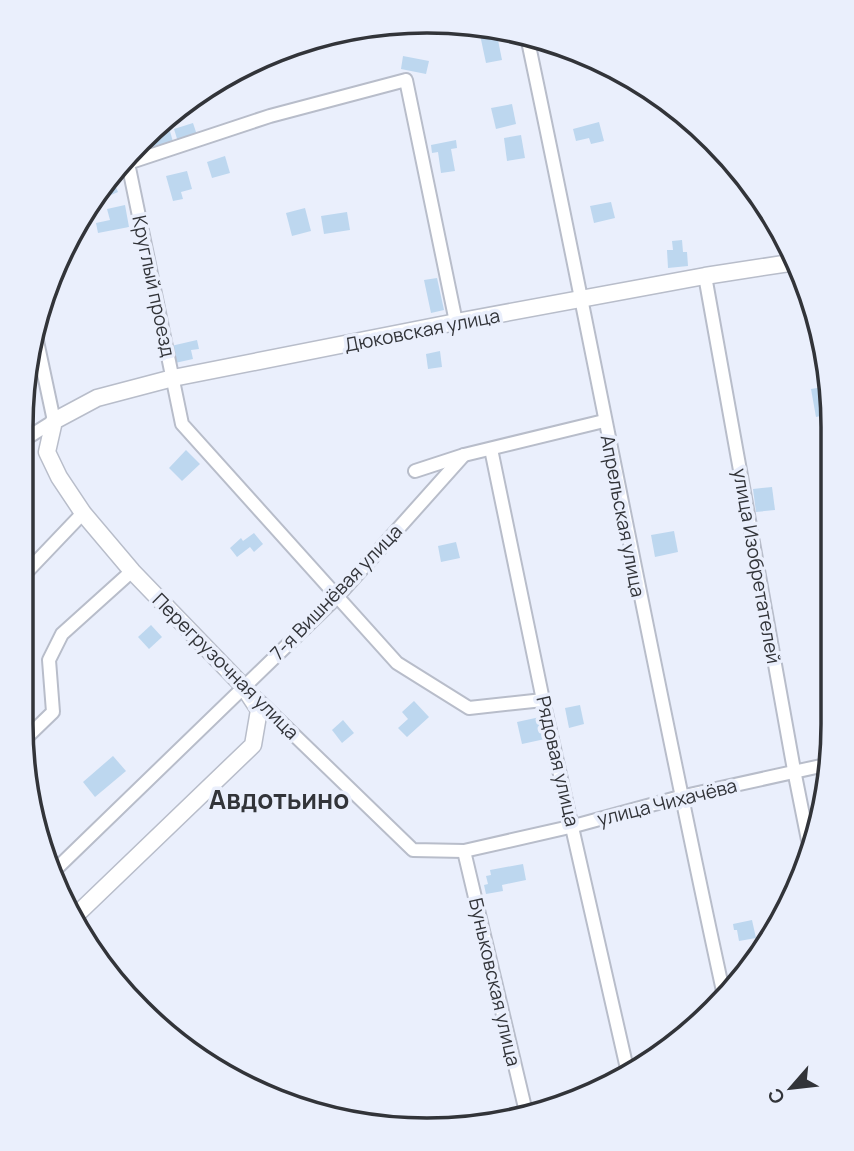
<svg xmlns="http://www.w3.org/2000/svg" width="854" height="1151" viewBox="0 0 854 1151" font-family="Manrope,sans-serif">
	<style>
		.building { fill: #bdd7ef }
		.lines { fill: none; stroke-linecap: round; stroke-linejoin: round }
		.minor-casing { stroke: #b8bdca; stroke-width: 16 }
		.tertiary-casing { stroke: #b8bdca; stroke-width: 19 }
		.minor { stroke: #fff; stroke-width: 12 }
		.tertiary { stroke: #fff; stroke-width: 16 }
		.labels { text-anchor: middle; stroke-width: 7; stroke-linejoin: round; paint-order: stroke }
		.street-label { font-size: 19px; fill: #323439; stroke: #eaeffc }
		.district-label { font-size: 26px; font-weight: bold; fill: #323439; stroke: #eaeffc }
		.rim { fill: none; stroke: #323439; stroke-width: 3.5 }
	</style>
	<rect width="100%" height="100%" fill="#eaeffc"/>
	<g class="building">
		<path d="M490,28L496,30L502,60L486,63L479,30Z"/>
		<path d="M403,56L429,61L426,74L401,69Z"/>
		<path d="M512,104L516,124L496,129L491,108Z"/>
		<path d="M599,122L604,141L591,144L589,138L576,141L573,129Z"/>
		<path d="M193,123L198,138L179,145L174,129Z"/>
		<path d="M169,128L174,145L149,153L145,142L153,133Z"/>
		<path d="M521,135L525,158L507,161L504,138Z"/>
		<path d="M456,140L457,148L451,149L455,171L441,173L438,152L432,153L431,145Z"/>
		<path d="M225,156L230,173L212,178L207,162Z"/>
		<path d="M187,171L192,189L181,192L183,199L173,201L166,176Z"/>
		<path d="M112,178L118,192L102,199L99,192Z"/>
		<path d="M611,202L615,218L594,223L590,206Z"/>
		<path d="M125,205L129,227L98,233L96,223L110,220L107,209Z"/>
		<path d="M305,208L311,231L292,236L286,213Z"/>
		<path d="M347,212L350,230L324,234L321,216Z"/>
		<path d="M682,240L683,252H687L688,266L668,268L667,250H673L672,241Z"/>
		<path d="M437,278L444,310L431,313L424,280Z"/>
		<path d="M197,340L199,349L191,350L193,359L175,363L171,346Z"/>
		<path d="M440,351L442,367L428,369L426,354Z"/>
		<path d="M829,386L830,414L816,417L811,389Z"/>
		<path d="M186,450L200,464L182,481L169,468Z"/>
		<path d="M772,487L775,510L756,512L753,489Z"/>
		<path d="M674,531L678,552L655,557L651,535Z"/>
		<path d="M254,533L263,544L254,552L250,547L237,557L230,548L241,538L243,541Z"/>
		<path d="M456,542L460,558L441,562L438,546Z"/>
		<path d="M151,625L162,637L149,649L138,637Z"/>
		<path d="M414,701L429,717L407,737L398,728L408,719L402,712Z"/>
		<path d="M580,705L584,724L569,728L565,708Z"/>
		<path d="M540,717L545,739L522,744L517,722Z"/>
		<path d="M343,720L354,733L342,743L332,730Z"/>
		<path d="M113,756L126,771L95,797L83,782Z"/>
		<path d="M523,864L526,880L502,885L503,891L486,894L484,885L488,884L486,876L491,875L490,870Z"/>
		<path d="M752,920L756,938L739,941L737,930H734L733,924Z"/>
	</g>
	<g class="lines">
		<defs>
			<g id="minor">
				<path d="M528,41C595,357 654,675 723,991"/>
				<path d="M705,276L794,770L811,855"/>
				<path d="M456,322L406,80L270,116L128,163L182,424L397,663L469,708L543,700"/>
				<path d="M22,441L54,421L34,327"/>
				<path d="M491,449L543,700L628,1073"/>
				<path d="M415,471L464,455L604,421"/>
				<path d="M21,578L83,513"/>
				<path d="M256,698L413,850L464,851L574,826L680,797L830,764"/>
				<path d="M23,741L53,712L49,660L62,634L132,571"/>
				<path d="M464,851L526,1112"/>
				<path d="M53,872L338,596L464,455"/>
			</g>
			<path id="tertiary" d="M72,919L253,745L259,710L243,686L132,571L83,513L59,477L47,452L54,421L97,398L173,378L456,322L705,276L796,262"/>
		</defs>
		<use href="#minor" class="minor-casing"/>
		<use href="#tertiary" class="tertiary-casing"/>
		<use href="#minor" class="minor"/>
		<use href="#tertiary" class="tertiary"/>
	</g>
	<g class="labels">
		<g class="street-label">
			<text transform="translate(154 286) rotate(78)" y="7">Круглый проезд</text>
			<text transform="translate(422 330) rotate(-11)" y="7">Дюковская улица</text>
			<text transform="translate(623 516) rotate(79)" y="7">Апрельская улица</text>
			<text transform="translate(757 566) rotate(80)" y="7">улица Изобретателей</text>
			<text transform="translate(336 592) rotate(-46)" y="7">7-я Вишнёвая улица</text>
			<text transform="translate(226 666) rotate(45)" y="7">Перегрузочная улица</text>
			<text transform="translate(558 761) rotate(77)" y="7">Рядовая улица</text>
			<text transform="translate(667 802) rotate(-14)" y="7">улица Чихачёва</text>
			<text transform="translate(495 982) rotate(77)" y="7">Буньковская улица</text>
		</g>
		<g class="district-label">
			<text x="279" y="809">Авдотьино</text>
		</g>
	</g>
	<path d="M0 0H854V1151H0ZM427 33H427A394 394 0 0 1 821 427V724A394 394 0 0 1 427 1118H427A394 394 0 0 1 33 724V427A394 394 0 0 1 427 33Z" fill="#eaeffc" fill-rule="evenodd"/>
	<path class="rim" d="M427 33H427A394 394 0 0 1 821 427V724A394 394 0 0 1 427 1118H427A394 394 0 0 1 33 724V427A394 394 0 0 1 427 33Z"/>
	<g transform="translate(791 1088) rotate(242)" stroke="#eaeffc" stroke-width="5" paint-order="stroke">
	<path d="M0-5L12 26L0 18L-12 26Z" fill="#323439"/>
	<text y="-10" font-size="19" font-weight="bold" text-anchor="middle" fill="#323439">С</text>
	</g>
</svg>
